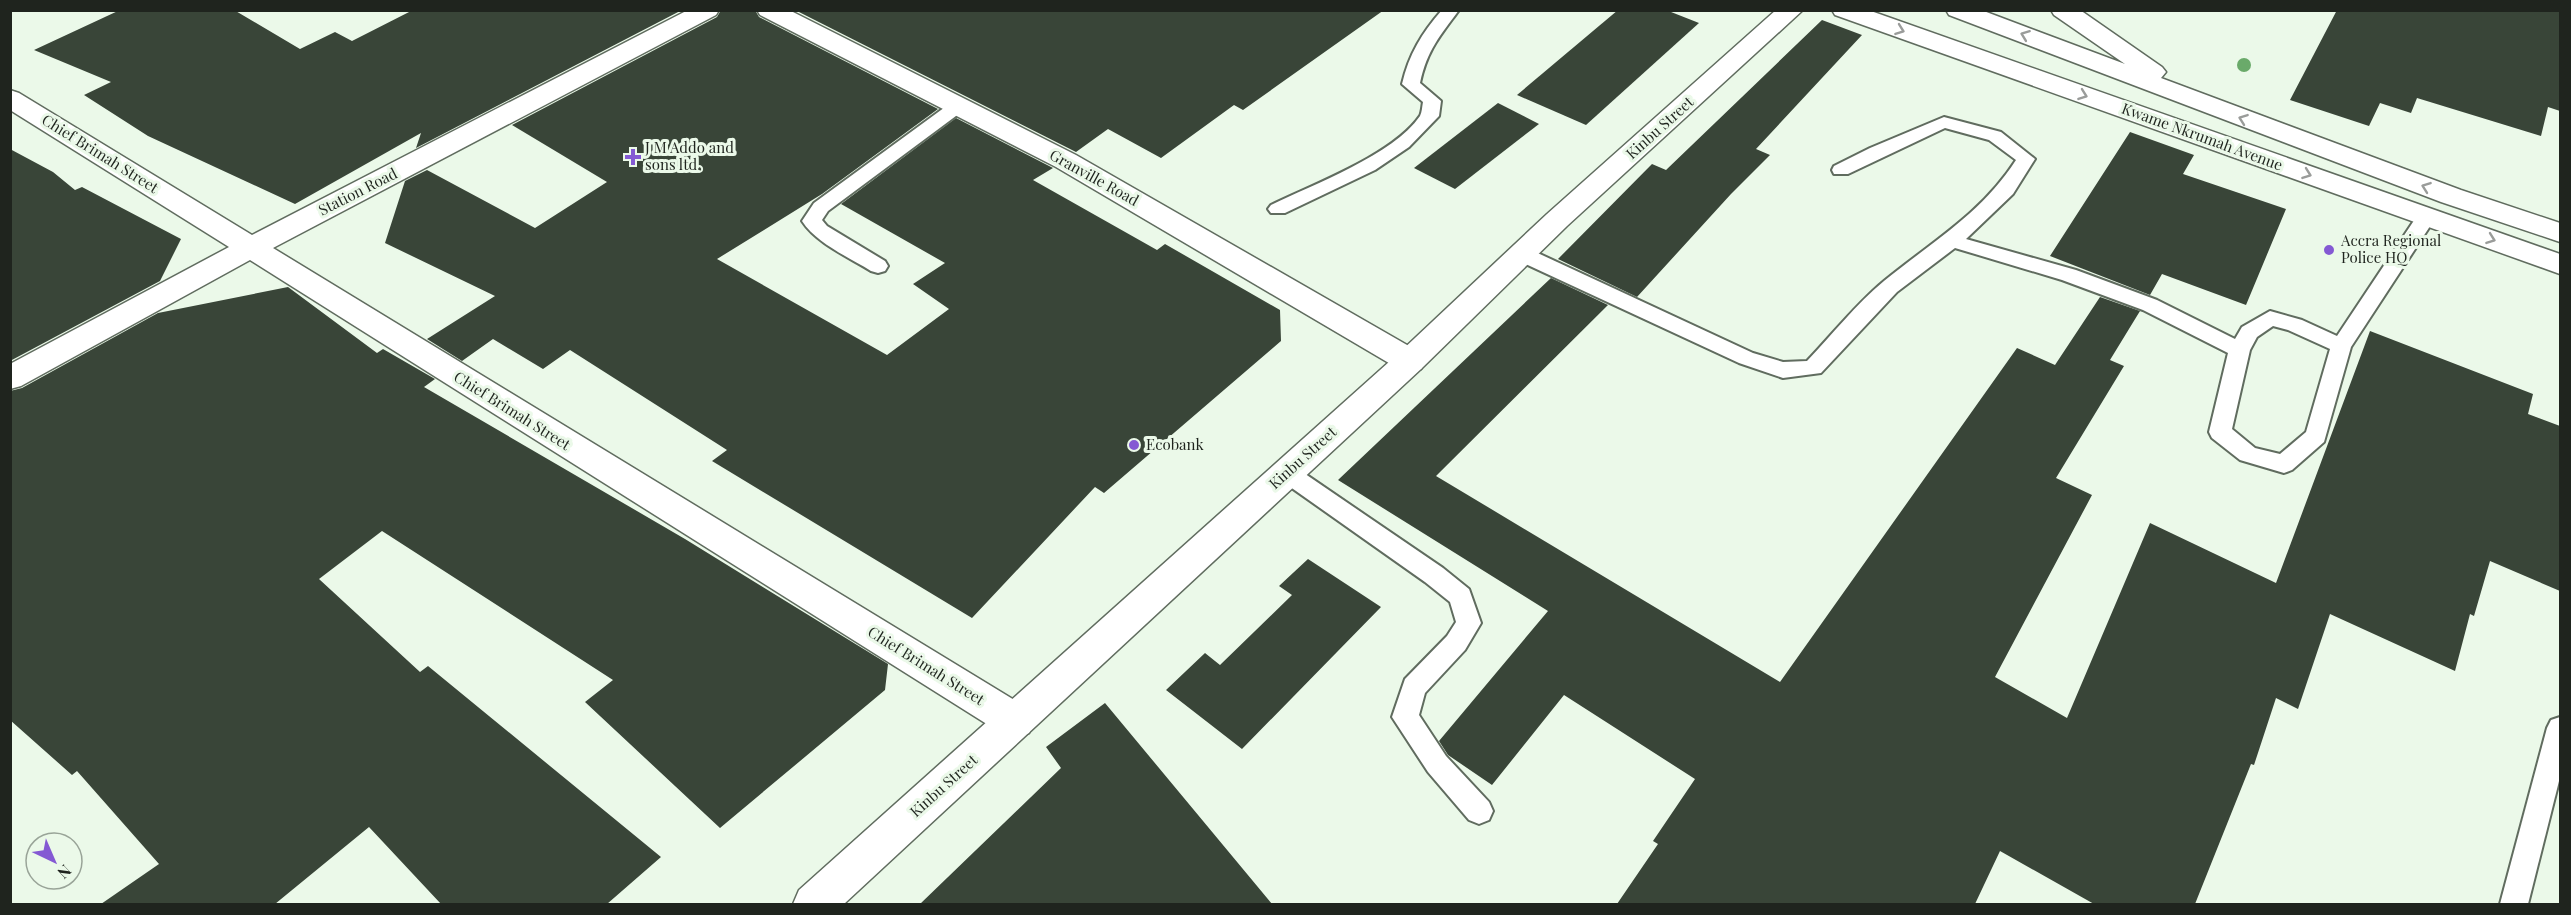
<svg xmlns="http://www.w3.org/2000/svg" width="2571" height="915" viewBox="0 0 2571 915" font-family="'Playfair Display',serif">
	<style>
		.building { fill: #394538 }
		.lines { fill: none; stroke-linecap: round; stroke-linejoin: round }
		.service-casing { stroke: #606c5f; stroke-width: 4 }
		.minor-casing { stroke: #606c5f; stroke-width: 3 }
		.tertiary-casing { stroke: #606c5f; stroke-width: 3 }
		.secondary-casing { stroke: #606c5f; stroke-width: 3 }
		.service { fill: #fff; fill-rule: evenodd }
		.minor { fill: #fff; fill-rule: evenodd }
		.tertiary { fill: #fff; fill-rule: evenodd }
		.secondary { fill: #fff; fill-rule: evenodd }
		.tree { fill: #6aaa6a }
		.oneway { stroke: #9a9c9a }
		.poi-dot { fill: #8459d3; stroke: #ebf9e9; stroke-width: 2 }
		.labels { text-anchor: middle; stroke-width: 6; stroke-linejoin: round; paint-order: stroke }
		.street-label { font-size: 15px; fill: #1f241e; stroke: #ebf9e9 }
		.poi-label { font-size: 15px; fill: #1f241e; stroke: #ebf9e9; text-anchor: start }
	</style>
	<rect width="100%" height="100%" fill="#ebf9e9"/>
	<g class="building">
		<path d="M120,10H234L300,49L335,32L352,41L413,10H682L416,148L421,133L295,204L148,136L84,95L111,82L34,50Z"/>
		<path d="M721,10H755L759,17L938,109L822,194L717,259L887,355L949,309L913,284L945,263L841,204L956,118L1053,168L1033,180L1157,250L1165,244L1280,310L1281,341L1104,493L1095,487L972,618L712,461L727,450L570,350L543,369L493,339L462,361L427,339L495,296L385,243L405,181L427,170L535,228L607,182L512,125L717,17Z"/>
		<path d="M795,10H1384L1243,110L1234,105L1161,158L1108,129L1076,152Z"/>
		<path d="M1618,10H1666L1699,23L1586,125L1517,95Z"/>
		<path d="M2337,10H2560V111L2548,107L2541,136L2417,98L2411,113L2380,103L2369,126L2290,100Z"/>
		<path d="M1822,20L1862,35L1756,149L1770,155L1731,194L1637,297L1558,259L1652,164L1666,170Z"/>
		<path d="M1498,103L1539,124L1455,189L1414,168Z"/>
		<path d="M2130,132L2194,155L2183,174L2286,209L2246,305L2162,274L2150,295L2050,256Z"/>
		<path d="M10,149L53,172L75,190L82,187L181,239L160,281L10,361Z"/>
		<path d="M1551,278L1608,305L1436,476L1780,682L2017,348L2055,365L2100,297L2140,311L2110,360L2124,366L2056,478L2092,495L1995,677L2067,718L2150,523L2276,583L2370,331L2533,394L2528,414L2560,426V591L2490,561L2474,616L2470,614L2455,671L2330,614L2298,709L2276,698L2254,765L2251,764L2195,904H2094L2000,851L1975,904H1617L1658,844L1653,841L1695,779L1564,695L1492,785L1448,755L1439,741L1548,611L1338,480Z"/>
		<path d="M288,287L377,353L383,349L435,379L424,387L685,539L888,664L885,690L720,828L585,702L613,680L382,531L319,579L420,672L428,666L661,857L607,904H441L369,827L275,904H101L159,864L77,771L72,775L10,720V391L22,388L158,313Z"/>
		<path d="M1308,559L1381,607L1242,749L1166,690L1205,653L1220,665L1292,595L1279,586Z"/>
		<path d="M1105,703L1272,904H920L1061,768L1046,747Z"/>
	</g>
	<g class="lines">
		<defs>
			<g id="service">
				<path d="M1442,10H1459C1440,36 1427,50 1420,83L1441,101L1439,116L1409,147L1375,170L1285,213H1271L1268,209L1271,205C1314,184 1393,155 1420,116C1422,112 1422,107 1423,102L1402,84C1409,54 1422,33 1442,10Z"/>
				<path d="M958,101L964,102L967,106L964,110L828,211L822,220L827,226L885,261L888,266L885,271L878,273L871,271C849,257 817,244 802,221L814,203L952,102Z"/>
				<path d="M1944,117L2001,132L2035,159L2013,194L1966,239L2076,270L2157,300L2235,339L2242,327L2270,311L2302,320L2337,336L2419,213L2426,211L2433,213L2436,217L2351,347L2324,442L2292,470L2284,473L2240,460L2212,438L2209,432L2228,353L2143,310L2062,280L1955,248L1897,292L1821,373L1783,378L1739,363L1515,259L1512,254L1515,249L1522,247L1529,249L1753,353L1783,362L1807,361C1832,335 1856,304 1884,281C1933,241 1981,214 2016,160L1989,140L1945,128L1848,174H1834L1832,170L1834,166L1870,148ZM2273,326L2288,330L2330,349L2306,432L2280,454L2255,448L2232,429L2250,350L2257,337Z"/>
				<path d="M1287,464L1295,467L1443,568L1469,589L1481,623L1465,650L1425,693L1419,715L1446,756L1489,802L1493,811L1489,820L1479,824L1469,820L1428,772L1392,717L1405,679L1447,636L1456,622L1450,602L1425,582L1279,479L1276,473L1279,467Z"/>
				<path d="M2560,717V777L2528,904H2500L2547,728L2551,720Z"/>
			</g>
			<g id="minor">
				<path d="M688,10H719L716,15L273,248L1029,709L1034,721L1029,733L1015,738L1001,733L250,260L21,386L10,389V364L229,247L10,110V90L19,93L252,235Z"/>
				<path d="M757,10H789L1076,155L1421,353L1426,361L1421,369L1410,372L1399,369L1056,167L760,15Z"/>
			</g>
			<path id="tertiary" d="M1776,10H1803L1567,226L1421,369L844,904H793L799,890L1399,353L1547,214Z"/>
			<g id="secondary">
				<path d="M1832,10H1868L2560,254V274L1835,15Z"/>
				<path d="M1946,10H1981L2125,64L2054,15L2051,10H2080L2162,67L2166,72L2161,78L2461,190L2560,223V242L2441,202L1949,15Z"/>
			</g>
		</defs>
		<use href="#service" class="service-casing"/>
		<use href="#minor" class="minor-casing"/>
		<use href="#tertiary" class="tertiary-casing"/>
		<use href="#secondary" class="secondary-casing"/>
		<use href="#service" class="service"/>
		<use href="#minor" class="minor"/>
		<use href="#tertiary" class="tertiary"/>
		<use href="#secondary" class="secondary"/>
	</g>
	<circle class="tree" cx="2244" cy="65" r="7"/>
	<defs><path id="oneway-chevron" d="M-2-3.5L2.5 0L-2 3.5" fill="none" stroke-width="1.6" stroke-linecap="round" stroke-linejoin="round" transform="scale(1.5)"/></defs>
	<g class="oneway">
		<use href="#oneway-chevron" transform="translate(1900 30) rotate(20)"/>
		<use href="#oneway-chevron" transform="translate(2025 35) rotate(-159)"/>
		<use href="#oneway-chevron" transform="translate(2083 95) rotate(20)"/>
		<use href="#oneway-chevron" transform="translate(2243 119) rotate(-160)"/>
		<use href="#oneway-chevron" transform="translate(2307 174) rotate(20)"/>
		<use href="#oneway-chevron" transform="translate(2426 187) rotate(-160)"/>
		<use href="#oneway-chevron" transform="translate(2491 239) rotate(20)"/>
	</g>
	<g class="poi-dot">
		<path d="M630 148h6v6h6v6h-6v6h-6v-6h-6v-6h6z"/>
		<circle cx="2329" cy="250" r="6"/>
		<circle cx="1134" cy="445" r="6"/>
	</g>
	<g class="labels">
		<g class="street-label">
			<text transform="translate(1660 128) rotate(-42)" y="5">Kinbu Street</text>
			<text transform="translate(2202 137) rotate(20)" y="5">Kwame Nkrumah Avenue</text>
			<text transform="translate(100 154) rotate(32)" y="5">Chief Brimah Street</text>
			<text transform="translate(1094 178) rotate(29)" y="5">Granville Road</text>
			<text transform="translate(358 192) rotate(-27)" y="5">Station Road</text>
			<text transform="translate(512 411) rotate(32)" y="5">Chief Brimah Street</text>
			<text transform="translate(1303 458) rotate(-42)" y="5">Kinbu Street</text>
			<text transform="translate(926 666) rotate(32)" y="5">Chief Brimah Street</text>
			<text transform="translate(944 786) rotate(-42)" y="5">Kinbu Street</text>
		</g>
		<g class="poi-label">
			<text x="645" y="153">J M Addo and<tspan x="645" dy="17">sons ltd.</tspan></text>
			<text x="2341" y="246">Accra Regional<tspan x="2341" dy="17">Police HQ</tspan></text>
			<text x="1146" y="450">Ecobank</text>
		</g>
	</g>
	<rect width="2571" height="915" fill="none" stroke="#1f241e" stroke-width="24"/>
	<g transform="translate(54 861) rotate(136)"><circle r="28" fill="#ebf9e9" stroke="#99a498" stroke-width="1.5"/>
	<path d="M0-4.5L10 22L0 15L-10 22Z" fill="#8459d3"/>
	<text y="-9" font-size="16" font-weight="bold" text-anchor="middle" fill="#1f241e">N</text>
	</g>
</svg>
